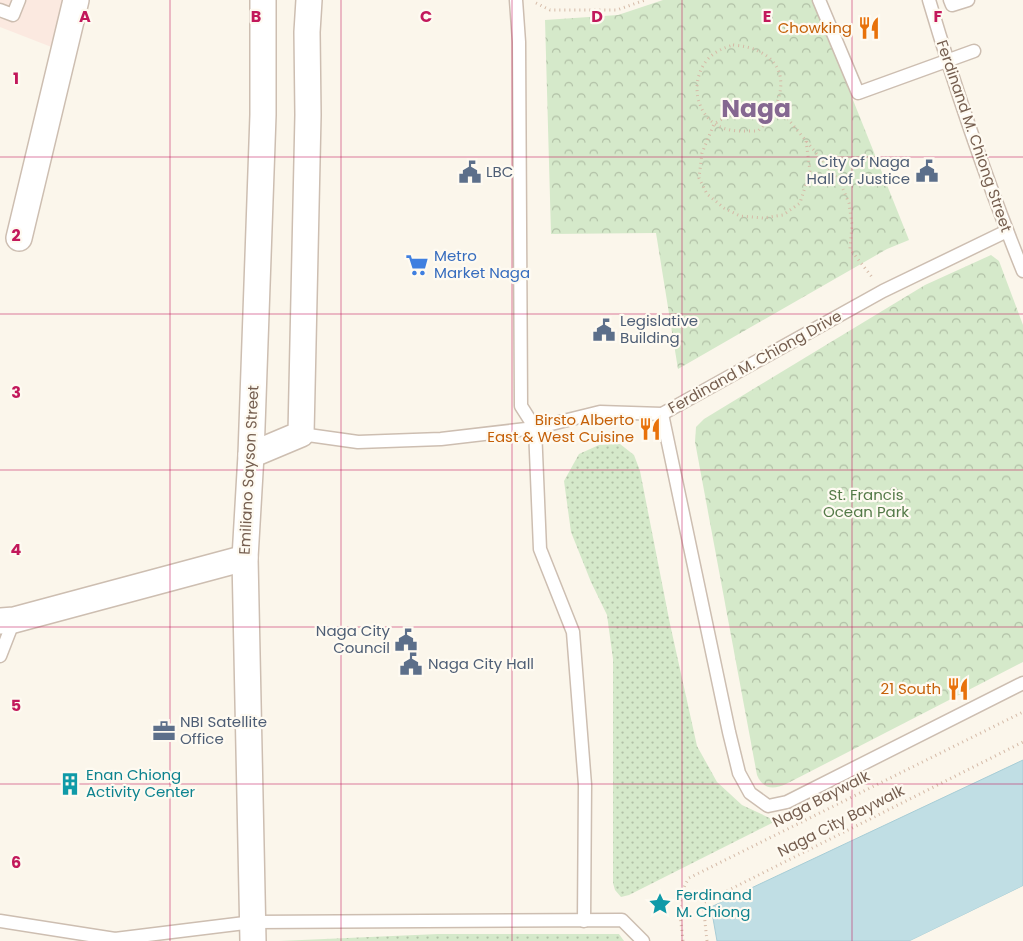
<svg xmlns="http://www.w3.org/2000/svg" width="1023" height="941" viewBox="0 0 1023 941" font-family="Poppins,sans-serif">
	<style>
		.commercial { fill: #fbe9e0 }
		.grass { fill: url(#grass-dots) }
		.forest { fill: url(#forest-crowns) }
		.water { fill: #c0dee4; stroke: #a7cdd6 }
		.pier { fill: #fbf6eb }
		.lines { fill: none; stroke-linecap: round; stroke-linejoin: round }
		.lane-casing { stroke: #cdbeb1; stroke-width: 15 }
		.street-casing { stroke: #cdbeb1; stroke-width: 28 }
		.path { stroke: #d5baa7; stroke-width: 3; stroke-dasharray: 1 4; stroke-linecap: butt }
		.lane { stroke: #fff; stroke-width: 12 }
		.street { stroke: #fff; stroke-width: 25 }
		.grid { fill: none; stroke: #c2185b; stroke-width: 1; stroke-opacity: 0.55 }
		.labels { text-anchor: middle; stroke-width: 4.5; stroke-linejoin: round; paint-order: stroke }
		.food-label { font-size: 15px; fill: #c56008; stroke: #fefaf1; text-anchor: end }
		.street-label { font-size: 15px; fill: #755e4f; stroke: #fefaf1 }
		.service-label { font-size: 15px; fill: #4e5e75; stroke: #fefaf1; text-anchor: start }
		.shop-label { font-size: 15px; fill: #366cbe; stroke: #fefaf1; text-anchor: start }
		.park-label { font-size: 15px; fill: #547a48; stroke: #fefaf1 }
		.culture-label { font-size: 15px; fill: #0d838f; stroke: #fefaf1; text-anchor: start }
		.town-label { font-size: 25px; font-weight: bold; fill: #856791; stroke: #fefaf1 }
		.grid-label { font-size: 16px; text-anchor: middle; font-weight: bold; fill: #c2185b; stroke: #fefaf1; stroke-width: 4.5; stroke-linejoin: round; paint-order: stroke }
	</style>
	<defs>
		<pattern id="grass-dots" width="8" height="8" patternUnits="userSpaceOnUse" patternTransform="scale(1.25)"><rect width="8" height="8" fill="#d5e9ca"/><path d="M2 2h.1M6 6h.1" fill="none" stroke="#b1c0a6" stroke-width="1.8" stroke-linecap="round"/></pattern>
		<pattern id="forest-crowns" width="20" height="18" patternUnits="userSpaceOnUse" patternTransform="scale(1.25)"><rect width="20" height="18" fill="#d5e9ca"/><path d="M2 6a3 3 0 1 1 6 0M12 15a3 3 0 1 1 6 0" fill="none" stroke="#b1c0a6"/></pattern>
	</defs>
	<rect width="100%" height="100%" fill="#fbf6eb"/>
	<path class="commercial" d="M0,0H67L54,48L0,27Z"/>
	<g class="grass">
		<path d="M620,444L634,455L640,471L670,624L697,746L717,782L742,805L776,821L629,895L621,897L615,890L613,883V659L607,615L591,582L571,532L564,481L579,454L599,445Z"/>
		<path d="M438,934H619L624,941H279Z"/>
	</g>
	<g class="forest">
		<path d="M663,0H813L909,240L887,249L678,369L656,233L551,234L545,20L618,15Z"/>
		<path d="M991,255L999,261L1023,325V662L786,784C773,790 763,789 757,775L695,442L696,427L704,419L925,285Z"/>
	</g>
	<path class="water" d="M1023,760V886L910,941H717L711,907Z"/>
	<path class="pier" d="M1023,886V889L916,941H910Z"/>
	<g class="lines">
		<defs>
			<g id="lane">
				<path d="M516,0L519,42L521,406L535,428L540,549L573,632L585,785L584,921"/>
				<path d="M819,0L858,93L974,51"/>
				<path d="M929,0C956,91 987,182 1023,271"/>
				<path d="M950,0L952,5L968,0"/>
				<path d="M0,10L13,15L19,0"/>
				<path d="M662,414L729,732L739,773L750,793L768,806L787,802L1023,683"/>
				<path d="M301,434L358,442L441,439L535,428L600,412L662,414L883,291L1007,231"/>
				<path d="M0,656L14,620"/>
				<path d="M0,921L115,939L253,922L622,920L643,941"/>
			</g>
			<g id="street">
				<path d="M19,238L76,0"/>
				<path d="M251,455L301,434L308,115L307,32L309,0"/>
				<path d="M0,621L14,620L245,558"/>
				<path d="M253,941L245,558L251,455L263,115V0"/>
			</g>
		</defs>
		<use href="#lane" class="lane-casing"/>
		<use href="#street" class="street-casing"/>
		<g class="path">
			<path d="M536,3L550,10H617L645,0"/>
			<path d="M733,45C743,46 751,47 760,52C795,69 780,110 758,131C746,131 734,132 723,128C696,118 689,82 707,60C714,52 723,48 733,45Z"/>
			<path d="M806,141L810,171L800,203L783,215L763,218L740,216L724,208L707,194L699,178L702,153L714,124L732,113L751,111L773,113L788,119L840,182L849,203L852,225L850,249L872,277"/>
			<path d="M683,941C681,917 675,900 689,878L1023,712"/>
			<path d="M707,941L703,903L1023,742"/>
		</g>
		<use href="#lane" class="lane"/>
		<use href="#street" class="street"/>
	</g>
	<path class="grid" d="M170,0V941M341,0V941M512,0V941M682,0V941M852,0V941M0,157H1023M0,314H1023M0,470H1023M0,627H1023M0,784H1023"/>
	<defs>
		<symbol id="restaurant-bare" viewBox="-9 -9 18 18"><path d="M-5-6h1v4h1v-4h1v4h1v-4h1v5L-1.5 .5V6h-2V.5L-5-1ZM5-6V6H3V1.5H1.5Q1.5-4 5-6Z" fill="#e8710a" stroke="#fefaf1" stroke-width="2.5" paint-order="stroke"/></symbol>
		<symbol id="civic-bare" viewBox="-9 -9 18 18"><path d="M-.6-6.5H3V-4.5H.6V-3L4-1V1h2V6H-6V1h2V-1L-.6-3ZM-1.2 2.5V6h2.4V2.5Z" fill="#5c6f8a" stroke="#fefaf1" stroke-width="2.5" paint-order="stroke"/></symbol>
		<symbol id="supermarket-bare" viewBox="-9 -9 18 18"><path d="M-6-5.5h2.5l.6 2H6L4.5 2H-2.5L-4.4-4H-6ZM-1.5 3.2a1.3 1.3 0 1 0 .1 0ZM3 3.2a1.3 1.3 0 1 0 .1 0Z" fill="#3f7fe0" stroke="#fefaf1" stroke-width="2.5" paint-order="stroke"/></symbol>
		<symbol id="office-bare" viewBox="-9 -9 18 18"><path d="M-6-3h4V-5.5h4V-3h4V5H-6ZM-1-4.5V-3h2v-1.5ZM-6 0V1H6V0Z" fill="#5c6f8a" stroke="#fefaf1" stroke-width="2.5" paint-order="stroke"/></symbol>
		<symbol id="building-bare" viewBox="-9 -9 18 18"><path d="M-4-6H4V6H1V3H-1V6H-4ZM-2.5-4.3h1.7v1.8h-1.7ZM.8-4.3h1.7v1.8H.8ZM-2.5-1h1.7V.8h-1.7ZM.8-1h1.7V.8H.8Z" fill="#0f9aa8" stroke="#fefaf1" stroke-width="2.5" paint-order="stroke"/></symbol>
		<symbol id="sight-bare" viewBox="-9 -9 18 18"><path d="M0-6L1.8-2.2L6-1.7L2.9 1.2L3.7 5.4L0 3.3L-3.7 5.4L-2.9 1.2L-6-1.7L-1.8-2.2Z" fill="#0f9aa8" stroke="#fefaf1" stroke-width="2.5" paint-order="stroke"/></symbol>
	</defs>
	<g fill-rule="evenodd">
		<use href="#restaurant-bare" x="853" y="12" width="32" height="32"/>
		<use href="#civic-bare" x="911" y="155" width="32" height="32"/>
		<use href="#civic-bare" x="454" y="156" width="32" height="32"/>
		<use href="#supermarket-bare" x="401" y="249" width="32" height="32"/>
		<use href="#civic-bare" x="588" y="314" width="32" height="32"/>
		<use href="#restaurant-bare" x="634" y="413" width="32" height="32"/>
		<use href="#civic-bare" x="390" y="624" width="32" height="32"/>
		<use href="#civic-bare" x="395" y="648" width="32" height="32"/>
		<use href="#restaurant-bare" x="942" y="673" width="32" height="32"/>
		<use href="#office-bare" x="148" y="715" width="32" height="32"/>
		<use href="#building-bare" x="54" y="768" width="32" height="32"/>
		<use href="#sight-bare" x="644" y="888" width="32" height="32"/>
	</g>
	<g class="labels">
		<g class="food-label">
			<text x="852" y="33">Chowking</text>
			<text x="634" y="425">Birsto Alberto<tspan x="634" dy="17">East &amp; West Cuisine</tspan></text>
			<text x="941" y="694">21 South</text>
		</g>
		<g class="street-label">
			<text transform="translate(974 136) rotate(71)" y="5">Ferdinand M. Chiong Street</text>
			<text transform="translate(755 362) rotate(-29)" y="5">Ferdinand M. Chiong Drive</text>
			<text transform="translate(249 470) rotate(-87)" y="5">Emiliano Sayson Street</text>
			<text transform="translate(821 799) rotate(-27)" y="5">Naga Baywalk</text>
			<text transform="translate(841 821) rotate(-27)" y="5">Naga City Baywalk</text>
		</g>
		<g class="service-label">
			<text x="910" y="167" text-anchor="end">City of Naga<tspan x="910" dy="17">Hall of Justice</tspan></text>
			<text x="486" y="177">LBC</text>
			<text x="620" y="326">Legislative<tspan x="620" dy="17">Building</tspan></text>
			<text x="390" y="636" text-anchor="end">Naga City<tspan x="390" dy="17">Council</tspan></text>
			<text x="428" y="669">Naga City Hall</text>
			<text x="180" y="727">NBI Satellite<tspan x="180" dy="17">Office</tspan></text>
		</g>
		<g class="shop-label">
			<text x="434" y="261">Metro<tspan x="434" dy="17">Market Naga</tspan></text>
		</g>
		<g class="park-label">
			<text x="866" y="500">St. Francis<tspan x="866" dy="17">Ocean Park</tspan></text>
		</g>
		<g class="culture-label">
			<text x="86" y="780">Enan Chiong<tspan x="86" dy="17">Activity Center</tspan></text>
			<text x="676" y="900">Ferdinand<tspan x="676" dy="17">M. Chiong</tspan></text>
		</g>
		<g class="town-label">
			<text x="756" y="117">Naga</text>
		</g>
	</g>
	<g class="grid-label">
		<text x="85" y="22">A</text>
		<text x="256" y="22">B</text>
		<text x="426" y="22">C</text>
		<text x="597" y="22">D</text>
		<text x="767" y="22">E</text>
		<text x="938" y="22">F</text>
		<text x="16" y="84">1</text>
		<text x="16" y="241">2</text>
		<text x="16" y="398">3</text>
		<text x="16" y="555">4</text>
		<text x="16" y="711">5</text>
		<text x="16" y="868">6</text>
	</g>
</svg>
